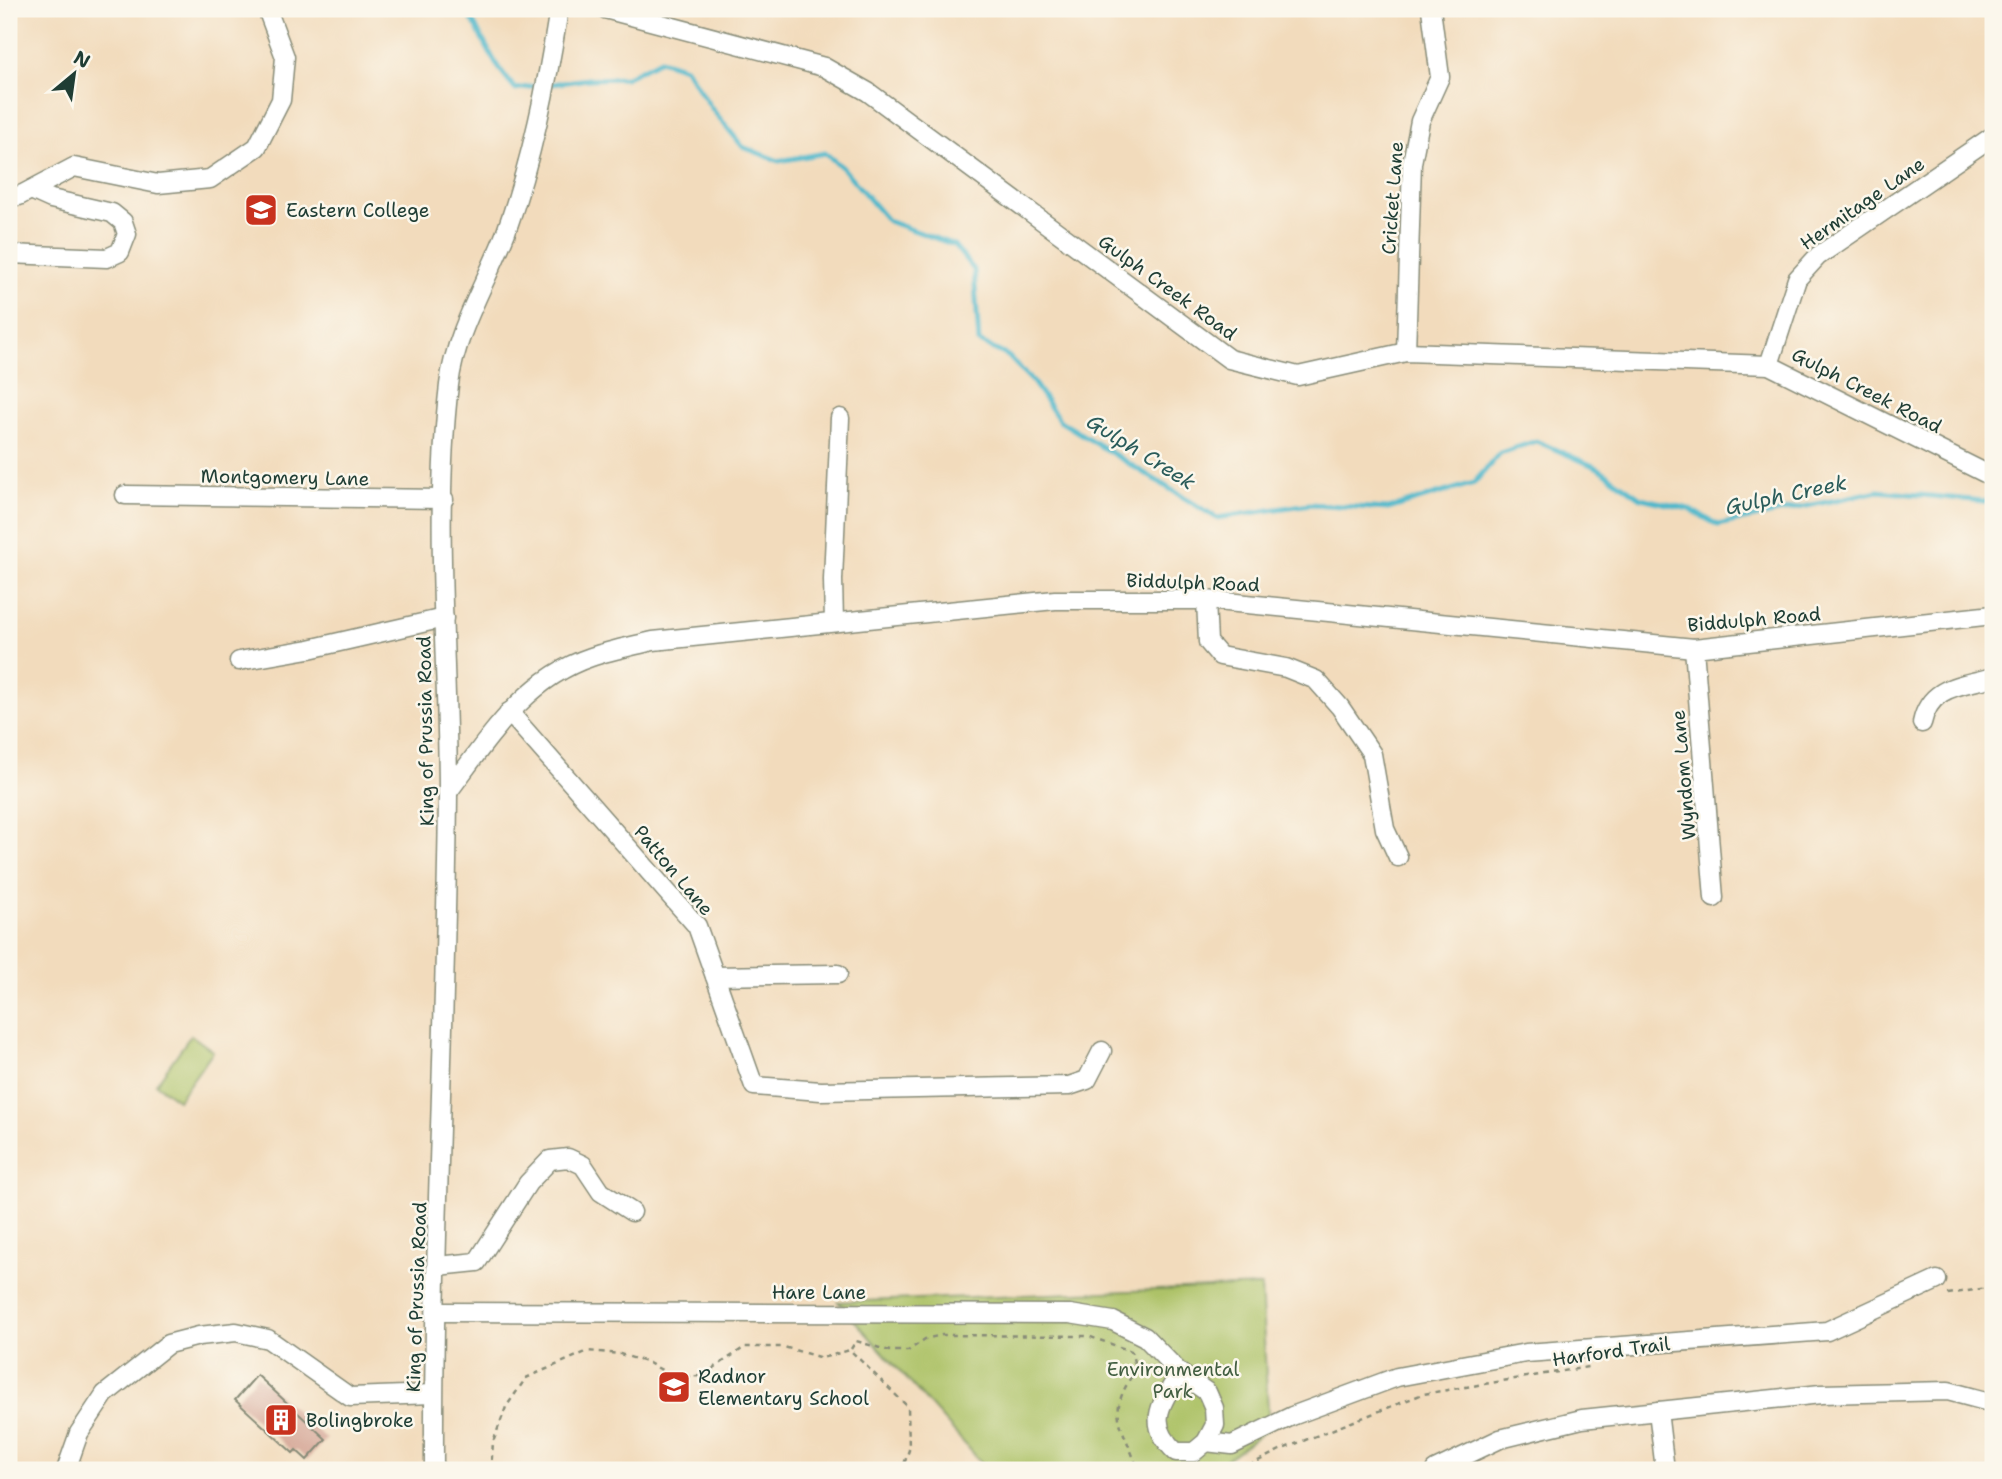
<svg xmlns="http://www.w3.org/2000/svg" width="2002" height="1479" viewBox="0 0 2002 1479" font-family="'Shantell Sans',sans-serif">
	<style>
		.green { fill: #adc267; stroke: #66804e; stroke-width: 2 }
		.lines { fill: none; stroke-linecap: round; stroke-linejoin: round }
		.stream { stroke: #4db7ca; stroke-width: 5 }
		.building { fill: #cd9584 }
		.minor-casing { stroke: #888c78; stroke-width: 21 }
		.path { stroke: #888c78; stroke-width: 2.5; stroke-dasharray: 5 5; stroke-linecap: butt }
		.minor { stroke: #fff; stroke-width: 18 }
		.labels { text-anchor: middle; stroke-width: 5; stroke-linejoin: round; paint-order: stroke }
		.street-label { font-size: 19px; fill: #1f3d34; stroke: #fbf7ec }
		.poi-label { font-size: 19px; fill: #1f3d34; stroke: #fbf7ec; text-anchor: start }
		.park-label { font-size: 19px; fill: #425e41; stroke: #fbf7ec }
		.water-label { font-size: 21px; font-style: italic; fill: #2a5c5a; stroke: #fbf7ec }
	</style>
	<rect width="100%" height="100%" fill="#fbf7ec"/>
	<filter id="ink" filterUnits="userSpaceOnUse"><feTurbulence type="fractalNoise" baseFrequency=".0143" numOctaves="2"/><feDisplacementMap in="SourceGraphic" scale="14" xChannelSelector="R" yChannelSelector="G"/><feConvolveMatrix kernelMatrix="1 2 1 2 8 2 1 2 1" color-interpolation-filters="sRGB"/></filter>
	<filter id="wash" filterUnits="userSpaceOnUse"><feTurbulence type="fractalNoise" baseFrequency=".00686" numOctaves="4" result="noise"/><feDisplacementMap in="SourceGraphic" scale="28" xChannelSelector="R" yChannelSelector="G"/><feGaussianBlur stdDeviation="1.57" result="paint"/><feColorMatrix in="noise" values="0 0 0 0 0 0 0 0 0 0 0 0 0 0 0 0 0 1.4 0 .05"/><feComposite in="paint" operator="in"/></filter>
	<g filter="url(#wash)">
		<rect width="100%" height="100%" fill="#f2dbbc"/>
		<g class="green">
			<path d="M191,1035L213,1051L178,1100L156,1084Z"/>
			<path d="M1261,1286L1269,1428L1212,1470H988L838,1302Z"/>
		</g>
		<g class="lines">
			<path class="stream" d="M466,9L496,64L515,89L588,79L625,78L660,60L685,68L712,109L743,147L779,161L825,153L843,168L888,221L954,245L974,270L979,342L1008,356L1033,382L1060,421L1217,518L1310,504L1388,509L1474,483L1500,453L1536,441L1598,468L1641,498L1689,509L1718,525L1878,491L1993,502"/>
		</g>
		<g id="blocks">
			<path class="building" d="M257,1375L326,1439L307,1460L296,1450L293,1453L235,1400Z"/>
		</g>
	</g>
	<g filter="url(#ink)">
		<use href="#blocks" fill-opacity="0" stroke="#888c78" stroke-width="2"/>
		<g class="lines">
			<defs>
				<g id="minor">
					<path d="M605,9L824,67L868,92L1229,359L1298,376L1406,352L1769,365L1993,477"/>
					<path d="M9,194L19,196L74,167L158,184L210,179L257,147L281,100L285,57L267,9"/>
					<path d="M9,254L107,258L120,252L127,234L123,222L112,213L51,199L31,190"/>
					<path d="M1406,352L1412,163L1420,121L1440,77L1431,9"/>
					<path d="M1769,365L1797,279L1818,256L1993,136"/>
					<path d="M125,495L444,499"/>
					<path d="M1206,600L1208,642L1220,656L1286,668L1316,680L1340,707L1372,754L1385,829L1398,857"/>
					<path d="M834,622L833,580L840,418"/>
					<path d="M1694,648L1714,898"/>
					<path d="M239,661L309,649L444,618"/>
					<path d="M509,712L697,926L754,1086L821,1091L1069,1086L1087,1080L1102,1051"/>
					<path d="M1922,723C1930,685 1962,686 1993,677"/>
					<path d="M448,792C488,739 525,679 591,657C611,650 633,646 653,641L1055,600H1206L1694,648L1993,615"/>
					<path d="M715,976L838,974"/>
					<path d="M438,1266L477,1262L528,1183L550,1160L568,1158L583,1165L601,1192L632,1212"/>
					<path d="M437,1312L1070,1314L1113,1321L1145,1337L1180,1373L1207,1392L1214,1408L1215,1425L1206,1442L1194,1452H1176C1145,1423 1161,1404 1180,1373"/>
					<path d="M1658,1411L1665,1470"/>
					<path d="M1206,1442L1232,1445L1292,1416L1397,1377L1526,1353L1827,1331L1937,1280"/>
					<path d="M66,1470L79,1433L105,1394L168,1344L199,1336L236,1332L268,1339L350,1397L433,1394"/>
					<path d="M434,1470C433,1245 446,1019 448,794C448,658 433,520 449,385C455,332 487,282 506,232C532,159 547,85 559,9"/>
					<path d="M1435,1470L1500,1439L1582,1419L1821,1394L1948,1391L1993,1403"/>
				</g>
			</defs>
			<use href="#minor" class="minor-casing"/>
			<g class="path">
				<path d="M1948,1294L1993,1287"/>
				<path d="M851,1349L856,1341L890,1351H908L925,1339L942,1335L1088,1336L1131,1351L1136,1369C1107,1414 1119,1418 1136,1464L1142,1470"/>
				<path d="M491,1470L493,1442L506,1407L526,1378L588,1351L620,1354L649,1363L674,1377L702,1376L745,1347H784L822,1358L850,1350L908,1407L909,1450L902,1470"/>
				<path d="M1240,1470L1280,1450L1423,1394L1588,1367"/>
			</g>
			<use href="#minor" class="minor"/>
		</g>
	</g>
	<defs>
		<symbol id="school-square" viewBox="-11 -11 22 22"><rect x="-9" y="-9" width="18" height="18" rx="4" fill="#c8321e" stroke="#fbf7ec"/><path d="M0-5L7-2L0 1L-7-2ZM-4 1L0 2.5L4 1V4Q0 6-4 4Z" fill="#fff"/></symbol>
		<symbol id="building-square" viewBox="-11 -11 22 22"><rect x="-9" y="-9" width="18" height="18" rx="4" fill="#c8321e" stroke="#fbf7ec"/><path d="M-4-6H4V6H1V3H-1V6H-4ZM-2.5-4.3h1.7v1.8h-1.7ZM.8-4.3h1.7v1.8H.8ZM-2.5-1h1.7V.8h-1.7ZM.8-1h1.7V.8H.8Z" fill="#fff"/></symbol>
	</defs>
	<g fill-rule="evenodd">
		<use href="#school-square" x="242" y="191" width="38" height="38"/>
		<use href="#school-square" x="655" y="1368" width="38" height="38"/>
		<use href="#building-square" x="262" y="1401" width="38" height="38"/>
	</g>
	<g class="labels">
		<g class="street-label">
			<text transform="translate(1392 198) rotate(-86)" y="7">Cricket Lane</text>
			<text transform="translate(1862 203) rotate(-35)" y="7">Hermitage Lane</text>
			<text transform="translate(1168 287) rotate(36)" y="7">Gulph Creek Road</text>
			<text transform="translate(1867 390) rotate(27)" y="7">Gulph Creek Road</text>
			<text transform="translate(285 477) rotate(1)" y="7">Montgomery Lane</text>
			<text transform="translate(1193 582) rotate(2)" y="7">Biddulph Road</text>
			<text transform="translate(1754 619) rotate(-5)" y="7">Biddulph Road</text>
			<text transform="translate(425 731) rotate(-91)" y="7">King of Prussia Road</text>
			<text transform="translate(1683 775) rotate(-95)" y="7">Wyndom Lane</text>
			<text transform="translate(674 870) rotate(50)" y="7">Patton Lane</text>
			<text x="819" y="1299">Hare Lane</text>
			<text transform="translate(416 1297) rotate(-88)" y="7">King of Prussia Road</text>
			<text transform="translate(1611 1351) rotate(-8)" y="7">Harford Trail</text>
		</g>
		<g class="poi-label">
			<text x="286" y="217">Eastern College</text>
			<text x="698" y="1383">Radnor<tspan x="698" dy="22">Elementary School</tspan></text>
			<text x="306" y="1427">Bolingbroke</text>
		</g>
		<g class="park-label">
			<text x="1173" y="1376">Environmental<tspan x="1173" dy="22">Park</tspan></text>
		</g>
		<g class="water-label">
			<text transform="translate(1141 452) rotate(32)" y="7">Gulph Creek</text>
			<text transform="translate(1786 495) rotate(-12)" y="7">Gulph Creek</text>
		</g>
	</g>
	<rect width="2002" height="1479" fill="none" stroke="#fbf7ec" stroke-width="35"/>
	<g transform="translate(74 74) rotate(29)" stroke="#fbf7ec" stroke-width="5" paint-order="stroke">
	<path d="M0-5L12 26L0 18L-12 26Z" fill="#1f3d34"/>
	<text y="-10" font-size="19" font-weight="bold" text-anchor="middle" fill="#1f3d34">N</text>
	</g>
</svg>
